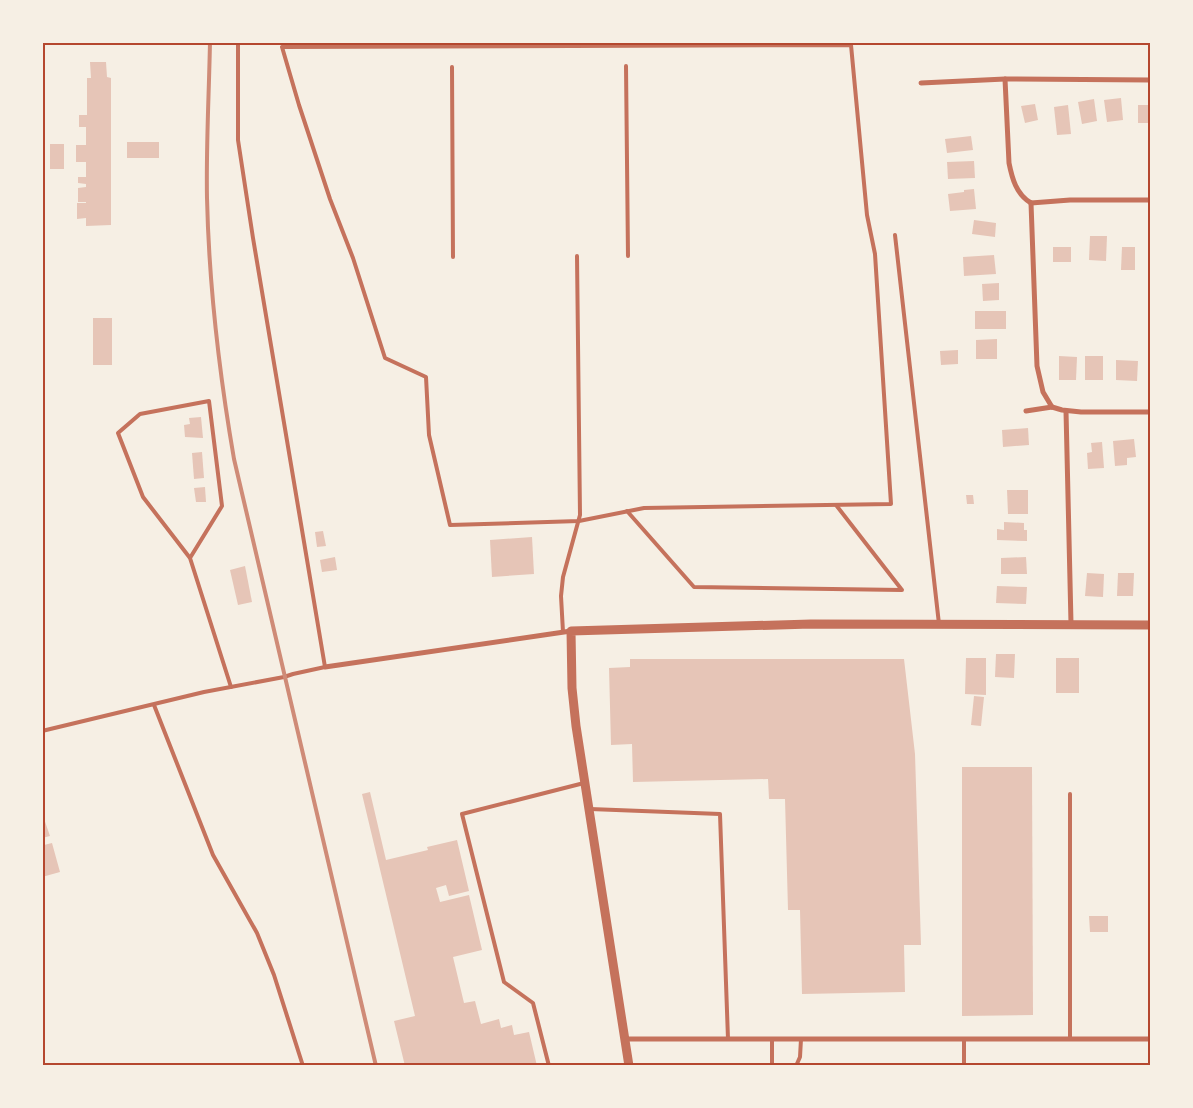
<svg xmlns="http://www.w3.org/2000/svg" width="1193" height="1108" viewBox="0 0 1193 1108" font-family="Ubuntu,sans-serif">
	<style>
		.building { fill: #e6c5b7 }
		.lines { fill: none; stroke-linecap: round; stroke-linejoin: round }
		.service { stroke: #c5725c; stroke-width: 4 }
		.minor { stroke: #c5725c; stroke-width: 5 }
		.tertiary { stroke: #c5725c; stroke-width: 9 }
		.rail { stroke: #cf8b77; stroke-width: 4 }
		.neatline { fill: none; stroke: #b5482f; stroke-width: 2 }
	</style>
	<rect width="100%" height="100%" fill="#f6efe4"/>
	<g class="building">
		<path d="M90,62H106L107,77L111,78V225L86,226V218L77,219V203H86V202H78V188L86,187V184L78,183V177H86V162H76V145H86V127H79V115H87V78H91Z"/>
		<path d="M1121,98L1123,120L1107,122L1104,100Z"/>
		<path d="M1094,99L1097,121L1082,124L1078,102Z"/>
		<path d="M1035,104L1038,120L1025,123L1021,106Z"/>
		<path d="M1068,105L1071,134L1057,135L1054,107Z"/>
		<rect x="1138" y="105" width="12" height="18"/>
		<path d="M971,136L973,150L947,153L945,139Z"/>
		<rect x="127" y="142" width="32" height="16"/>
		<rect x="50" y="144" width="14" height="25"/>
		<path d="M974,161L975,178L948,179L947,162Z"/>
		<path d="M974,189L976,209L950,211L948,194L964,192V190Z"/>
		<path d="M974,220L996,223L995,237L972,234Z"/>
		<path d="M1090,236H1107L1106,261L1089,260Z"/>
		<rect x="1053" y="247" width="18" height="15"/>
		<path d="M1122,247H1135V270H1121Z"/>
		<path d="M994,255L996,274L964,276L963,257Z"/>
		<path d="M999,283V300L983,301L982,284Z"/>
		<rect x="975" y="311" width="31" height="18"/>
		<rect x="93" y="318" width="19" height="47"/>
		<path d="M997,339V359H976V340Z"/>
		<path d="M958,350V364L941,365L940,351Z"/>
		<path d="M1059,356L1077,357L1076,380H1059Z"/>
		<rect x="1085" y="356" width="18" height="24"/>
		<path d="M1116,360L1138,361L1137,381L1116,380Z"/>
		<path d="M201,417L203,438L185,437L184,425L190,424L189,418Z"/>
		<path d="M1028,428L1029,445L1003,447L1002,430Z"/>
		<path d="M1134,439L1136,457L1127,458V465L1115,466L1113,441Z"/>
		<path d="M1102,442L1104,468L1088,469L1087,453L1092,452L1091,443Z"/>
		<path d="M202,452L204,478L194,479L192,453Z"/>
		<path d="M205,487L206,502H196L194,488Z"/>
		<path d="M1007,490H1028V514H1008Z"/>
		<path d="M966,495H973L974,504H967Z"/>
		<path d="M1004,522L1024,523V530H1027V541L997,540V529L1004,530Z"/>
		<path d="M323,531L326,546L317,547L315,532Z"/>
		<path d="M532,537L534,574L492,577L490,540Z"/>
		<path d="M335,557L337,570L322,572L320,560Z"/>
		<path d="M1026,557L1027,574H1001V558Z"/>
		<path d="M245,566L252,602L238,605L230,570Z"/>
		<path d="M1087,573L1104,574L1103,597L1085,596Z"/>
		<path d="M1118,573H1134L1133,596H1117Z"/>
		<path d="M997,586L1027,587L1026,604L996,603Z"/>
		<path d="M996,654H1015L1014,678L995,677Z"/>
		<path d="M966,658H986V695L965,694Z"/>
		<rect x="1056" y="658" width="23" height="35"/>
		<path d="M630,659H904L915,754L921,945H904L905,992L802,994L800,910H788L785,799H769L768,779L633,782L632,744L611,745L609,668L630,667Z"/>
		<path d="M974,696L984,697L981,726L971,725Z"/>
		<path d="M962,767H1032L1033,1015L962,1016Z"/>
		<path d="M370,792L386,860L428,850L427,847L457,840L469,891L449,896L446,885L436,888L440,902L469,895L482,950L453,957L464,1003L475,1001L481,1024L499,1019L501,1028L512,1025L514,1035L529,1032L537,1066H405L394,1021L415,1016L362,794Z"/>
		<path d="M42,813L50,836L42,838Z"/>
		<path d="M42,841L44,845L52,843L60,872L42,877Z"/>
		<path d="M1089,916H1108V932H1090Z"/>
	</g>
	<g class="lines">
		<g class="service">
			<path d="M851,45L867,215L875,254L891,504L644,508L579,521L450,525L429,435L426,377L385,358L353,258L330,199L299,105L282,47Z"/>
			<path d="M626,66L628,256"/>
			<path d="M452,67L453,257"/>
			<path d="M895,235L939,624"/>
			<path d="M627,511L694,587L902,590L836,505"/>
			<path d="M190,558L222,506L209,401L140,414L118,433L143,497L190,558L231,687"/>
			<path d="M563,632L561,596L563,577L580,515L577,256"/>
			<path d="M154,705L213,855L257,933L274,975L303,1066"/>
			<path d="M42,731L204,692L284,677L293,674L325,667L253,238L238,140V42"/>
			<path d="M1070,794V1039"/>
			<path d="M590,809L720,814L728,1039"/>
			<path d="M772,1039V1066"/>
			<path d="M549,1066L533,1003L504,982L462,814L584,783"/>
			<path d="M796,1066L800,1057L801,1039"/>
			<path d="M964,1066V1039"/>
		</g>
		<g class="minor">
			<path d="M1005,79L1009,163C1012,178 1016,194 1031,203"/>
			<path d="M921,83L1005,79L1150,80"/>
			<path d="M1031,203L1037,366L1043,392L1052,407"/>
			<path d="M1031,203L1070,200H1150"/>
			<path d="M1026,411L1052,407L1062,410L1081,412H1150"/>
			<path d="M1066,411L1071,623"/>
			<path d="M325,667L571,631"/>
			<path d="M626,1039H1150"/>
		</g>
		<path class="tertiary" d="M629,1066L576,726L572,688L571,631L811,624L1150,625"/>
		<path class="rail" d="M210,42C209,94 206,146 207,198C209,286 219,372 234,459L376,1066"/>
	</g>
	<rect width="1193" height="1108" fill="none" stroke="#f6efe4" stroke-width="88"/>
	<rect x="44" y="44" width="1105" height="1020" class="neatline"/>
</svg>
